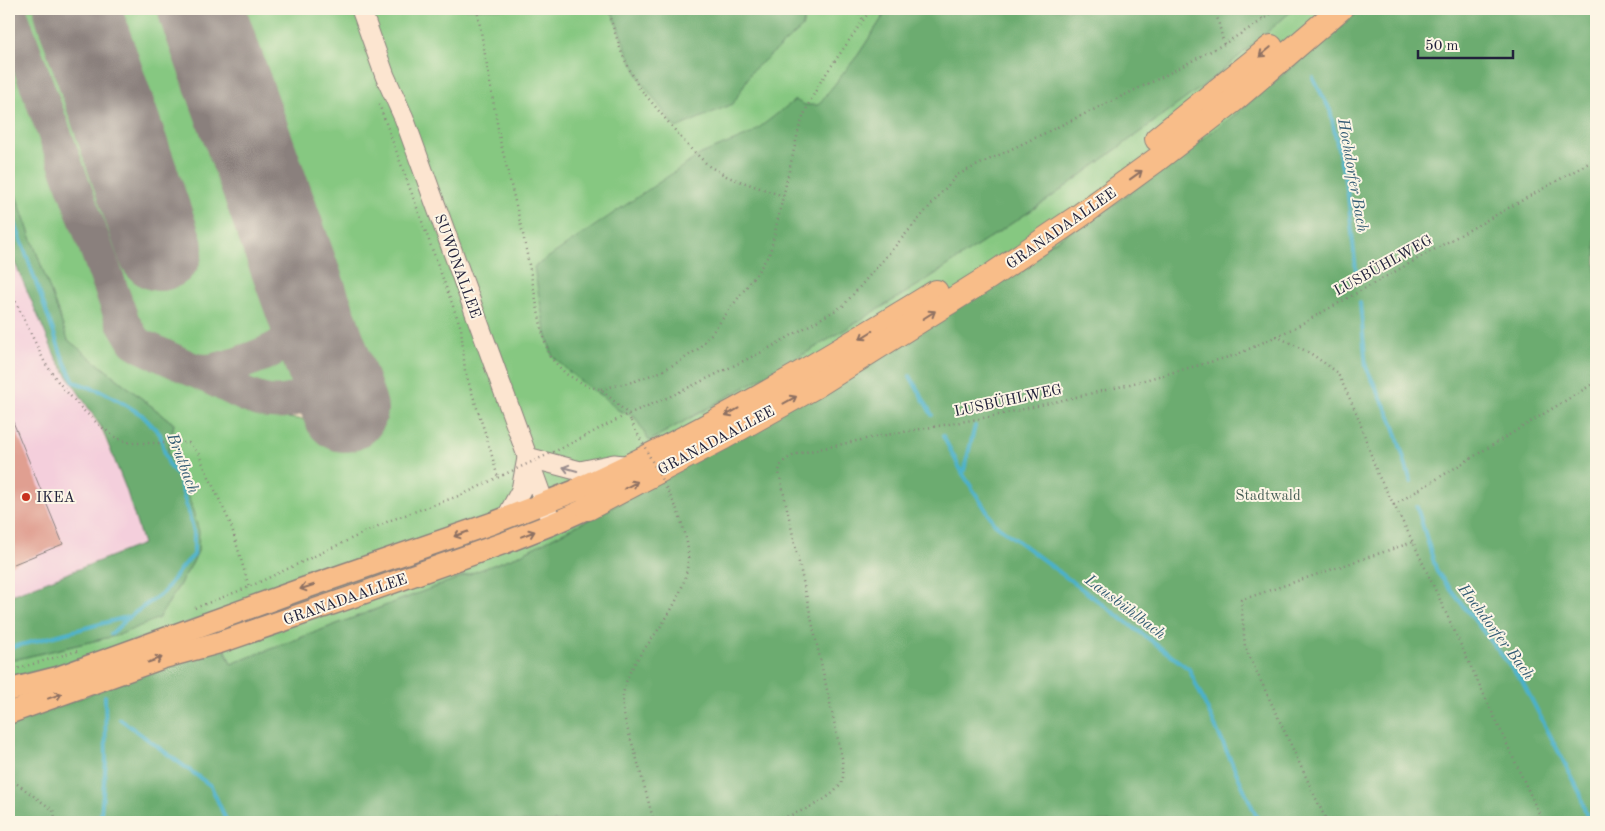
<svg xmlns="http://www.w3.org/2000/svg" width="1605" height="831" viewBox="0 0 1605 831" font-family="'Old Standard TT',serif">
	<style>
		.built { fill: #f4cfdc }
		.green { fill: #86c881; stroke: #54755e }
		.forest { fill: #6cac6f; stroke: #476755 }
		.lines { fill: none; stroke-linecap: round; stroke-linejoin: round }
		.stream { stroke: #4bb1ca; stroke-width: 4 }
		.taxiway { stroke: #8a807d; stroke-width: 34 }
		.runway { stroke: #8a807d; stroke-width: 86 }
		.building { fill: #e09f91 }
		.secondary-casing { stroke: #8a807d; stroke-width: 21 }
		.primary-casing { stroke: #8a807d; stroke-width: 24 }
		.highway-casing { stroke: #8a807d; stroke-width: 26 }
		.path { stroke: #8a807d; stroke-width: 2.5; stroke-dasharray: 1 4; stroke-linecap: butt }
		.secondary { stroke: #fce5d0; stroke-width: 19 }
		.primary { stroke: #f8bd89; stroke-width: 21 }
		.highway { stroke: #f8bd89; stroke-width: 24 }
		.path-bridge { stroke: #8a807d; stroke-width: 2.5; stroke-dasharray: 1 4; stroke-linecap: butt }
		.oneway { stroke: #8d7062 }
		.oneway2 { stroke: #9a8d8d }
		.poi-dot { fill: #c8321e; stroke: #fcf5e5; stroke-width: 2 }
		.labels { text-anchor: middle; stroke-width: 4; stroke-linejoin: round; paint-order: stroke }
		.street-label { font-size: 15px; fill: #22223b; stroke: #fcf5e5 }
		.park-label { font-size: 15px; fill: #455c54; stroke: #fcf5e5 }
		.poi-label { font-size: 15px; fill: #22223b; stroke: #fcf5e5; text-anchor: start }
		.water-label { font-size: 16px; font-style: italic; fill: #325b74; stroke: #fcf5e5 }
	</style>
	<rect width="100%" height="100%" fill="#fcf5e5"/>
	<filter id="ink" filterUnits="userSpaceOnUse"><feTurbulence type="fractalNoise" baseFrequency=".02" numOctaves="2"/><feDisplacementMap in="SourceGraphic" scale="10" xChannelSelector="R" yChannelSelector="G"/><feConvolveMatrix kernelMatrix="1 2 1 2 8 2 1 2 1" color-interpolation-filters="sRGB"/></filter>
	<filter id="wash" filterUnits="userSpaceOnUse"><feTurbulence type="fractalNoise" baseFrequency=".0096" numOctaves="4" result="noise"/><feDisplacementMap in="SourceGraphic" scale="20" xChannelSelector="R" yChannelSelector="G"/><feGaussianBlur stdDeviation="1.12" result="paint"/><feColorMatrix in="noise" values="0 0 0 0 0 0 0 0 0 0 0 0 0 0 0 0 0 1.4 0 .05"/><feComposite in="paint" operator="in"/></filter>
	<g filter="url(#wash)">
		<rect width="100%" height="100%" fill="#f1dfbf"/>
		<path class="built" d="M9,249L56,358L101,429L126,489L143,544L9,596Z"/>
		<g class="green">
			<path d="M18,9H170L283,318C281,327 280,338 273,344C264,353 229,362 216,367C192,369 165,348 143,338L136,332Z"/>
			<path d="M230,9H888L858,55L594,391L602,396L618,410L635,417L649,441L811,350L920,284L1050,198L1215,77L1294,9H1362L1236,114L1108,209L625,501L517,556L231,664L213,614L62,665L9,678V661L119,635L168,604L192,564L198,551L183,477L168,453L174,424L68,340L9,176V28L117,327C122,337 126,344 135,351L281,418L319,420L372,401Z"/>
			<path d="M289,354H293C308,369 286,396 268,395C262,395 255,392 250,390C243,387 238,385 234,379V374L238,372Z"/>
		</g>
		<g class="forest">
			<path d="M611,9H806L807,10L802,28L752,71L733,104L676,128L642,83L627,51Z"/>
			<path d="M888,9H1294L1215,77L1050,198L920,284L811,350L649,441L635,417L618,410L602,396L593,391L568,371L552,355L545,330L534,267L701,154L751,134L795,100L805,105H818L858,55Z"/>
			<path d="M1362,9H1596V822H9V724L223,645L231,664L517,556L625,501L1108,209L1236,114Z"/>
			<path d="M9,176L68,340L174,424L168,453L183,477L199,531L198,551L192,564L159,618L119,635L9,661V596L143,544L126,489L102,429L56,358L9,249Z"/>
		</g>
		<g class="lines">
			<g class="stream">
				<path d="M1313,78L1330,110L1348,195L1357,280"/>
				<path d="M9,206L62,356L74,382L103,392L121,402L142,415L160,434L165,454L169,465L178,476L194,532V555L181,568L164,592L129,617L111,634"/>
				<path d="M1360,303L1366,367L1393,423L1411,482"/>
				<path d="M910,376L932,415"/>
				<path d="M943,436L963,474L995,524L1189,669L1259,822"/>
				<path d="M963,474L975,426"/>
				<path d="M1417,507L1437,572L1522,681L1580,793L1588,822"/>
				<path d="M9,648L127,617"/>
				<path d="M120,719L211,786L227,822"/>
				<path d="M102,822L101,814L106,761L105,696"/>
			</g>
			<g class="taxiway">
				<path d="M9,9L123,322L134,341L142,346C168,358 194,370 219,382C235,390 252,400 269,402C297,406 323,386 327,358"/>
				<path d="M191,369C209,374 223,368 240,363C266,354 299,343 304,312C305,305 303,298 303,292"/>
			</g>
			<g class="runway">
				<path d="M77,9L160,248"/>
				<path d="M201,9L345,409"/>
			</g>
		</g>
		<g id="blocks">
			<path class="building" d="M9,412L63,544L9,566Z"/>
		</g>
	</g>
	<g filter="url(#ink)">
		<use href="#blocks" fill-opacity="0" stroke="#8a807d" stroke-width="1"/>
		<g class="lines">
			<defs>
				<g id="secondary">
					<path d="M361,9L385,76L404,118L549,516"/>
					<path d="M527,457L580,471L614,464L623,465"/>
					<path d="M506,518L521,490L527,458"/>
				</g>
				<g id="primary">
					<path d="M9,690L56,678L299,590L493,523L580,489"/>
					<path d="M9,713L162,658L221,642L349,598L504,543L552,524L588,508"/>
				</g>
				<g id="highway">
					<path d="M1157,139L1271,47"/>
					<path d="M580,489C704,433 820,363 936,292"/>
					<path d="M588,508L724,437L814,387L989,277L1078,217L1155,161L1234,100L1340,9"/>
				</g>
			</defs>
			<use href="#secondary" class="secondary-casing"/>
			<use href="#primary" class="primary-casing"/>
			<use href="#highway" class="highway-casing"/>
			<g class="path">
				<path d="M477,9L500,140L523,234L542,331L550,357L566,374L589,387L601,389L628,414L631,421"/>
				<path d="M607,9L622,54L638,86L689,147L709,166L728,177L783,196"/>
				<path d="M857,9L863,20"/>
				<path d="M1215,9L1224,44"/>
				<path d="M1257,9L1263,20"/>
				<path d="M379,104L461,328L465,371L489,445L498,478"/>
				<path d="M9,288L45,363L59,383L81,408L98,424L116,438L131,443H189L198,453L231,525L249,587"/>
				<path d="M1276,336L1310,353L1337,372L1357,414L1378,475L1394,505"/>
				<path d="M601,389L632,382L660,372L682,360L698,349L711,334L757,273L770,253L799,128L807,107L821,81L871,9"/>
				<path d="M562,448L628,414L669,397L764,351L843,306L957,175L1160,78L1224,44L1263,20L1276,9"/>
				<path d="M195,608L249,587L391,520L464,494L503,475"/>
				<path d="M9,671L77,651"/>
				<path d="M9,778L53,810L56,822"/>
				<path d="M654,822C648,800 642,778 636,756C630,735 619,712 624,690C628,669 641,654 653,637C671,613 690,582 688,551C687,536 681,521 676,507"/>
				<path d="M773,822C792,814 839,800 843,777C844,771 842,764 842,758L779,472L780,466L785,460L796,454L875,437L989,417L1119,387L1236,355L1294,328L1596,159"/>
				<path d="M1327,822L1245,647L1241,600L1413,542"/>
				<path d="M1543,822L1413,542L1394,505L1596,382"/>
			</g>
			<use href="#secondary" class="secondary"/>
			<use href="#primary" class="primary"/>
			<use href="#highway" class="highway"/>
			<g class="path-bridge">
				<path d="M631,421L676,507"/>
				<path d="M503,475L562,448"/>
			</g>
		</g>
		<defs><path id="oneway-shaft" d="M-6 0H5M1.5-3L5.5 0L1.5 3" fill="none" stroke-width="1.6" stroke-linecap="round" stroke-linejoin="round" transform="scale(1.25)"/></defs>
		<g class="oneway">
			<use href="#oneway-shaft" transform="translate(1265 52) rotate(140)"/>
			<use href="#oneway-shaft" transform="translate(1136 175) rotate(-36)"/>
			<use href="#oneway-shaft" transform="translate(929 315) rotate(-32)"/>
			<use href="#oneway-shaft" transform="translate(866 335) rotate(148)"/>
			<use href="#oneway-shaft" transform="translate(790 400) rotate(-29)"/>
			<use href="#oneway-shaft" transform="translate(732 412) rotate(151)"/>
			<use href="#oneway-shaft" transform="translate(631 485) rotate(-28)"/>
			<use href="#oneway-shaft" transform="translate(461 534) rotate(161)"/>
			<use href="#oneway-shaft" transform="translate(528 534) rotate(-21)"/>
			<use href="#oneway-shaft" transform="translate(307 587) rotate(162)"/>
			<use href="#oneway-shaft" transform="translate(155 660) rotate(-19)"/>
			<use href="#oneway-shaft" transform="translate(55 696) rotate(-20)"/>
		</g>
		<use class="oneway2" href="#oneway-shaft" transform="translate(570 469) rotate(-165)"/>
	</g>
	<circle class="poi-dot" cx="26" cy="497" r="5"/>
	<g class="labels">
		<g class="street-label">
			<text transform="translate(1061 228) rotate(-35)" y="5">GRANADAALLEE</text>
			<text transform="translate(1383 265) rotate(-29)" y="5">LUSBÜHLWEG</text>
			<text transform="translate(458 266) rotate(70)" y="5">SUWONALLEE</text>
			<text transform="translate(1008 400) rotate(-12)" y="5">LUSBÜHLWEG</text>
			<text transform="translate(716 440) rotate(-28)" y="5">GRANADAALLEE</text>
			<text transform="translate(345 599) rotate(-19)" y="5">GRANADAALLEE</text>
		</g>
		<g class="park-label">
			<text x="1268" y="500">Stadtwald</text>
		</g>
		<g class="poi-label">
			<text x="36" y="502">IKEA</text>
		</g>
		<g class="water-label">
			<text transform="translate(1354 175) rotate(80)" y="6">Hochdorfer Bach</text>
			<text transform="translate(184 463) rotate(69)" y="6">Brutbach</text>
			<text transform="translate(1126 606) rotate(37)" y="6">Lausbühlbach</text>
			<text transform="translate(1497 631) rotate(53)" y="6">Hochdorfer Bach</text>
		</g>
	</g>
	<rect width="1605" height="831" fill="none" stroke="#fcf5e5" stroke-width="30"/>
	<path d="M1418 50v8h95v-8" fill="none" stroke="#22223b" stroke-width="2.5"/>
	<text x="1425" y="50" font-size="15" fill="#22223b" stroke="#fcf5e5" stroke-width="4" paint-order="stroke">50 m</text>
</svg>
